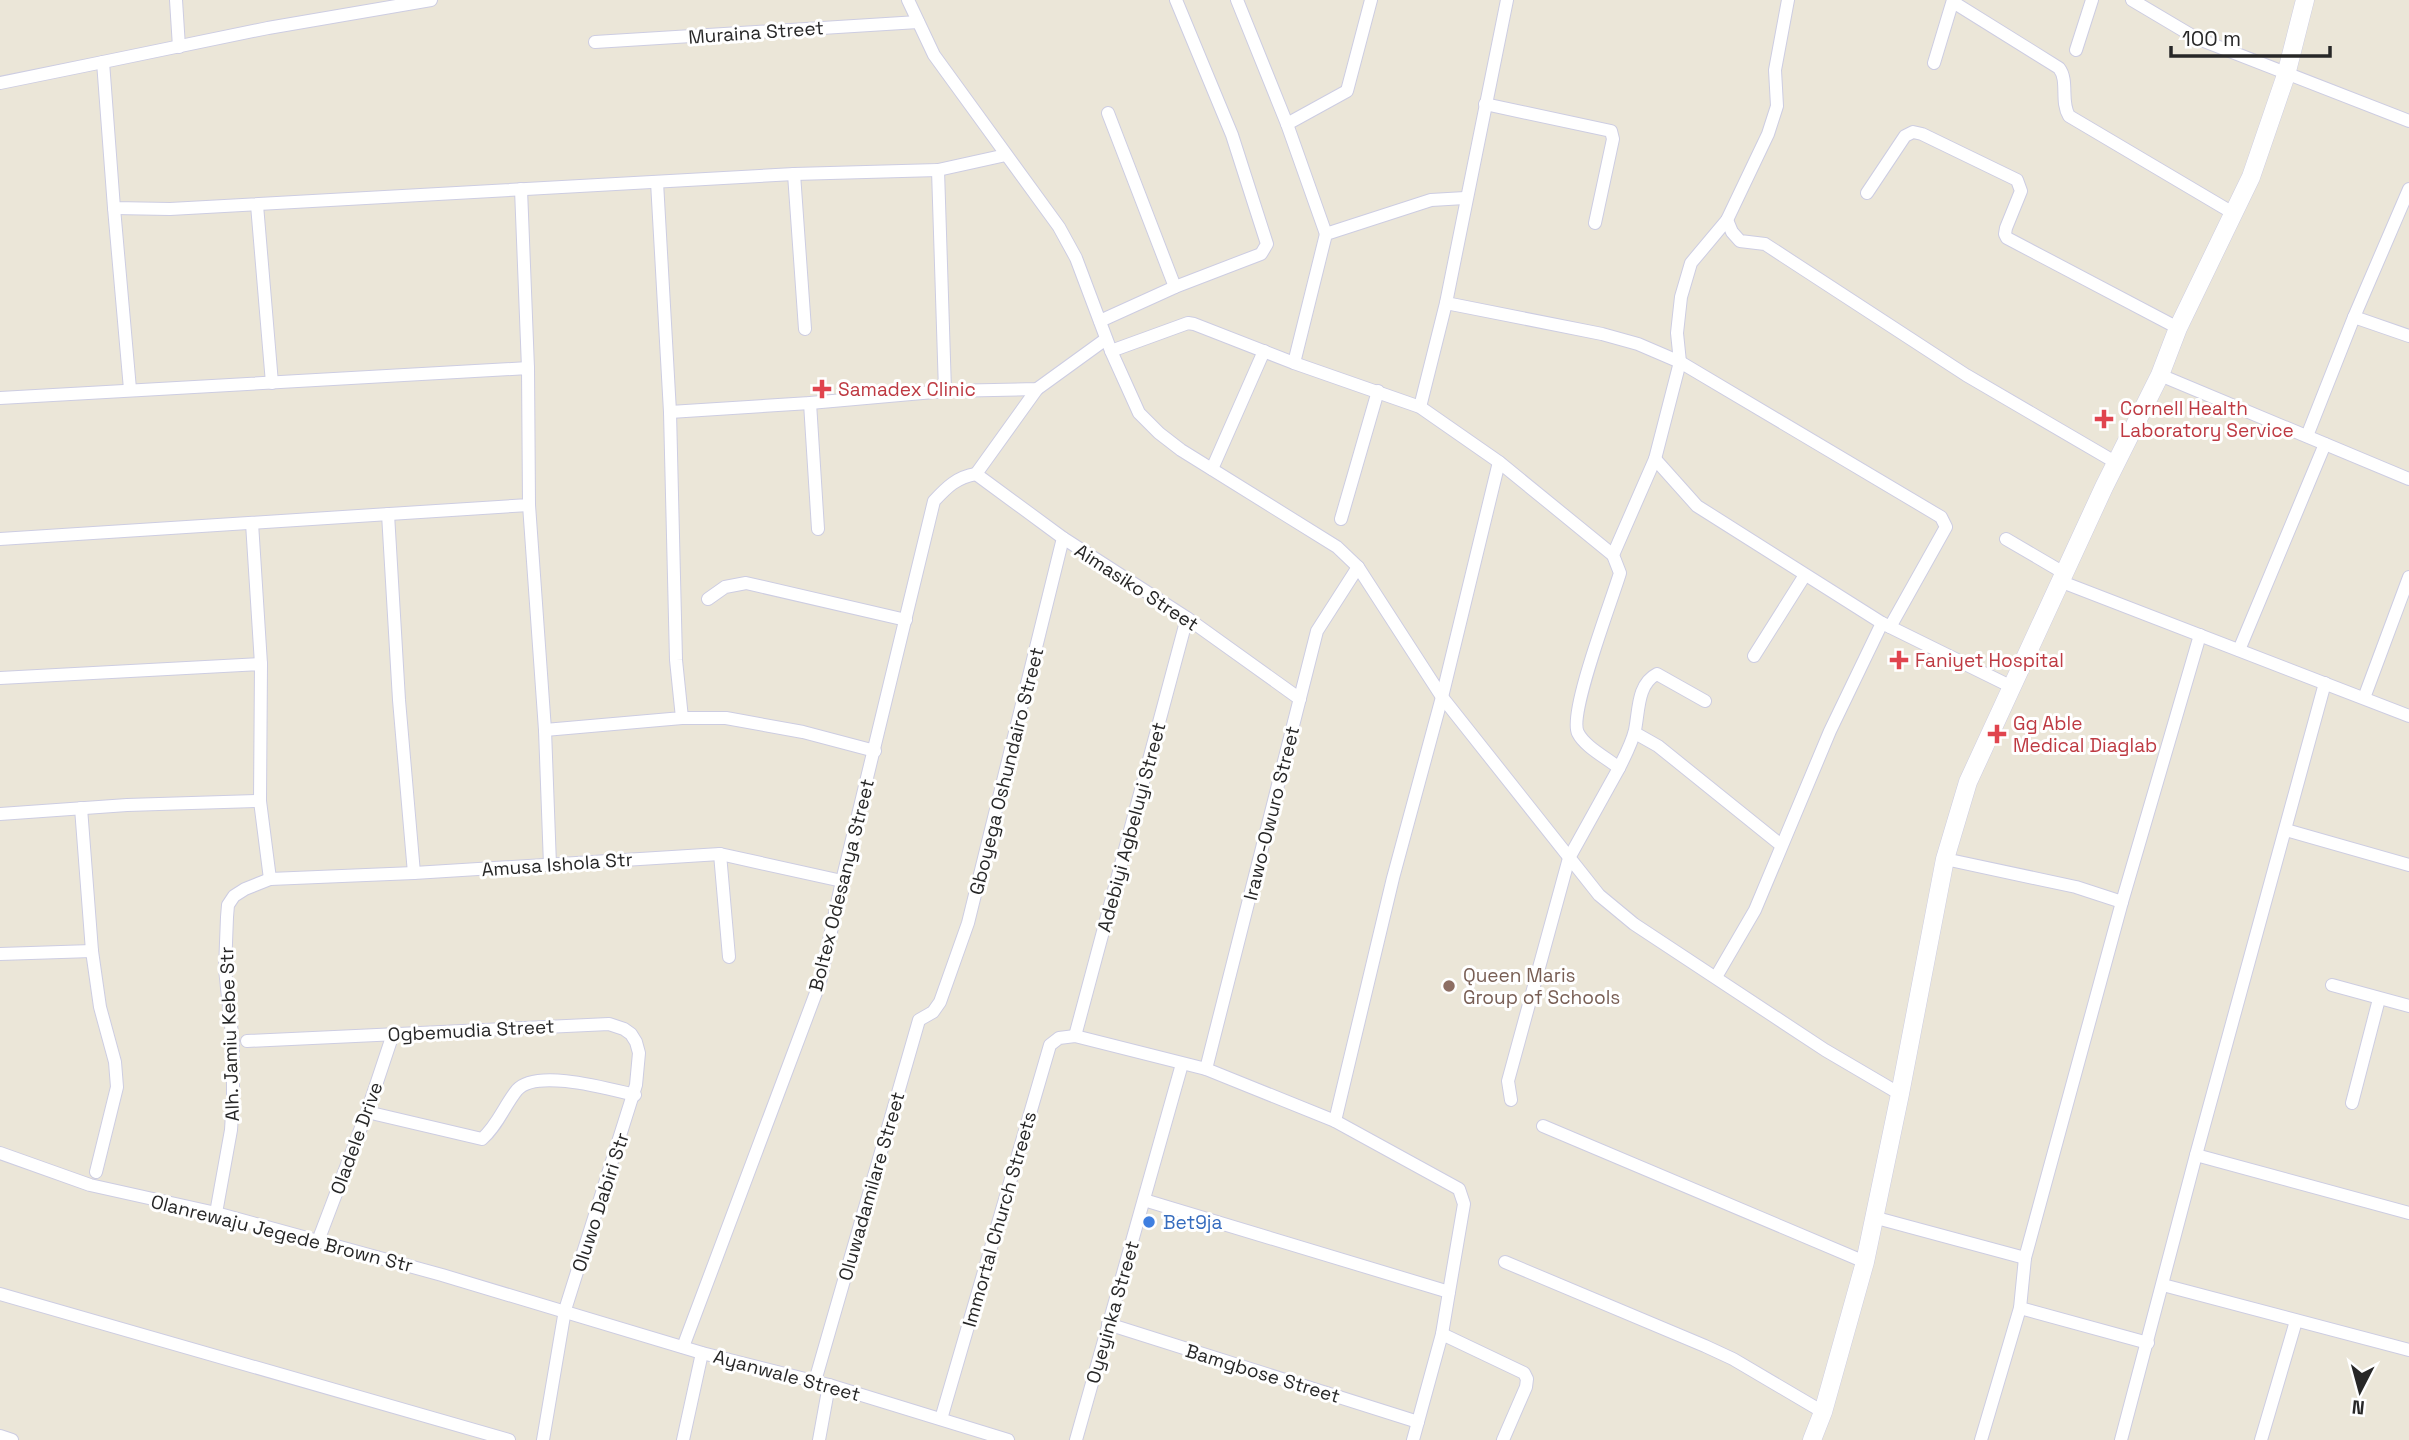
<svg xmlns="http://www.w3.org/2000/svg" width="2409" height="1440" viewBox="0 0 2409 1440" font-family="'Space Grotesk',sans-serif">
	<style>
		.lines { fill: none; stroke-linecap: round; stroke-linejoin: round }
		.street-casing { stroke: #cdcde2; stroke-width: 14 }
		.secondary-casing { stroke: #cdcde2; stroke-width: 19 }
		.street { stroke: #fff; stroke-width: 12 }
		.secondary { stroke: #fff; stroke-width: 18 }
		.health-dot { fill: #e0444e; stroke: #fff; stroke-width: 2.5 }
		.education-dot { fill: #8d6e63; stroke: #fff; stroke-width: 2.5 }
		.shop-dot { fill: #3f7fe0; stroke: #fff; stroke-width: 2.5 }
		.labels { text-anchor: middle; stroke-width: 6; stroke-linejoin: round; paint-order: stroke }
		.street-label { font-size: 19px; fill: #272727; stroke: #fff }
		.health-label { font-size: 19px; fill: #be3a42; stroke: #fff; text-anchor: start }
		.education-label { font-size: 19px; fill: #785e54; stroke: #fff; text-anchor: start }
		.shop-label { font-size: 19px; fill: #366cbe; stroke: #fff; text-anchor: start }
	</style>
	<rect width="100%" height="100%" fill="#ebe6d8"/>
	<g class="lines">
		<defs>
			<g id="street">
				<path d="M176,0L179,47"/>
				<path d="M431,0L268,28L103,62L114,208L170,209L794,174L938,170L1006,155"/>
				<path d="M908,0L934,55L1059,227L1076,258L1111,351L1139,413L1159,433L1181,450L1337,547L1358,567L1442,697L1599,895L1634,924L1825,1050L1900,1094"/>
				<path d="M1237,0L1287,124L1326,234"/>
				<path d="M2132,0L2196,38L2409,121"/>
				<path d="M1953,2L2059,68C2069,81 2060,101 2069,116L2233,213"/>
				<path d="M595,42L918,22"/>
				<path d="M2076,50L2092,0"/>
				<path d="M1934,63L1953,0"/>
				<path d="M0,83L103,62"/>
				<path d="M1485,104L1611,131L1613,139L1595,223"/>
				<path d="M1108,113L1175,287"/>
				<path d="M1287,124L1347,91L1371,0"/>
				<path d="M938,170L945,391"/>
				<path d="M794,174L805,329"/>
				<path d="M521,189L528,368"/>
				<path d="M1867,193L1905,136L1913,132L1922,134L2017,180L2021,191L2006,228L2005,234L2007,238L2178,328"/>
				<path d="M257,205L272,383"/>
				<path d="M114,208L130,389"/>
				<path d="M1727,220L1732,232L1740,241L1765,244L1966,375L2115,462"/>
				<path d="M1446,303L1602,334L1638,344L1680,362L1941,517L1946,527L1890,627"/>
				<path d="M2354,317L2409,336"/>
				<path d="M1100,321L1175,287L1261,254L1267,244L1232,135L1176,0"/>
				<path d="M1111,351L1188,323L1194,324L1294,363L1420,407L1499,462L1613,555"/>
				<path d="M1294,363L1326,234L1431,200L1465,198"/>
				<path d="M2160,375L2409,479"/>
				<path d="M0,398L528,368L529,505L0,539"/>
				<path d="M810,403L818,529"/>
				<path d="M1420,407L1446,303L1507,0"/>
				<path d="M670,412L810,403L945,391L1037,389L1106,339"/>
				<path d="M2307,436L2354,317L2409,189"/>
				<path d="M1655,459L1697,506L1882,623L2012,687"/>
				<path d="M1212,469L1264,351"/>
				<path d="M976,474L1063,538L1187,618L1300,699"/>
				<path d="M976,474L1037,389"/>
				<path d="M529,505L545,730L682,718L676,660L670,412L657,182"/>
				<path d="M388,514L399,700L414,873"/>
				<path d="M1341,519L1378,391"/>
				<path d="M252,523L261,664"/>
				<path d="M2006,539L2064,573"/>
				<path d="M2062,582L2409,716"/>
				<path d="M708,599L725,587L746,583L906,620"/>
				<path d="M2239,650L2325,444"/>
				<path d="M1754,656L1805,575"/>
				<path d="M0,678L261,664L260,801L270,879"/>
				<path d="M2364,698L2409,577"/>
				<path d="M682,718H726L803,732L875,751"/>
				<path d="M545,730L550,865"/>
				<path d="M1635,733L1658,746L1781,845"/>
				<path d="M1619,768C1625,756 1632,743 1635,730C1639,711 1637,684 1657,674L1705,701"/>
				<path d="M81,808L92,951L100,1007L115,1062L117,1087L96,1172"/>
				<path d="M0,814L127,805L260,801"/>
				<path d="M2286,830L2409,865"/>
				<path d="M720,854L729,957"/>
				<path d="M1945,859L2076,887L2122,902"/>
				<path d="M0,954L92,951"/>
				<path d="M1716,977L1755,910L1830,731L1882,623"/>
				<path d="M2332,985L2409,1006"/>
				<path d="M1075,1036L1187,618"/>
				<path d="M247,1041L609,1024L624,1029L631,1034L636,1042L639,1053L636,1085L565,1310L543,1440"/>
				<path d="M1206,1069L1317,631L1358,567"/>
				<path d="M1511,1100L1508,1081L1569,858L1619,768C1607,758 1585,747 1578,733C1568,714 1612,600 1620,573L1613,555L1655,459L1680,362L1677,333L1681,297L1691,263L1727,220L1768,134L1777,106L1775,70L1788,0"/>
				<path d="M2352,1103L2379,999"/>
				<path d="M367,1112L482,1139C498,1125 504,1106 517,1090C536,1068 609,1089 635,1095"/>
				<path d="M1335,1121L1393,878L1442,697L1499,462"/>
				<path d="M1543,1126L1865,1262"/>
				<path d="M0,1153L90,1185L216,1213L442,1275L702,1353L829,1385L1008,1440"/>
				<path d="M2196,1155L2409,1213"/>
				<path d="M1144,1200L1449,1292L1442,1334L1413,1440"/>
				<path d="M216,1213L231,1130L233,1098V1044L225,969L227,917L228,905L234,896L245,889L270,879L414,873L720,854L842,881"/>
				<path d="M1873,1217L2025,1258"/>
				<path d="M318,1241L367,1112L393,1034"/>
				<path d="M1505,1262L1705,1346L1733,1359L1823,1412"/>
				<path d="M2163,1285L2409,1350"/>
				<path d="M0,1294L509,1440"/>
				<path d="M2020,1308L2148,1343"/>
				<path d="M1108,1324L1418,1422"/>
				<path d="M1442,1334L1524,1373L1527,1379L1526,1387L1503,1440"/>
				<path d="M683,1347L820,982L842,881L934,501C947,487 957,477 976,474"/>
				<path d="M815,1381L919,1020L933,1012L940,1002L968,923L1063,538"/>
				<path d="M941,1419L1050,1045L1059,1038L1075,1036L1206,1069L1335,1121L1459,1189L1464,1204L1449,1292"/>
				<path d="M0,1436L12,1440"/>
				<path d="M683,1440L702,1353"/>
				<path d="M819,1440L829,1385"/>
				<path d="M1076,1440L1182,1064"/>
				<path d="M1981,1440L2020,1308L2025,1258L2122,902L2200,635"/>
				<path d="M2121,1440L2196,1155L2325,683"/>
				<path d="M2261,1440L2296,1321"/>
			</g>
			<path id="secondary" d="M1812,1440L1823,1412L1865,1262L1900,1094L1945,859L1968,782L2104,487L2160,375L2178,328L2251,177L2286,75L2305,0"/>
		</defs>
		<use href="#street" class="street-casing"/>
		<use href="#secondary" class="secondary-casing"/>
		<use href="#street" class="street"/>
		<use href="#secondary" class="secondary"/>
	</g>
	<g class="health-dot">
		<path d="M818.5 378.5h7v7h7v7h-7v7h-7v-7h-7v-7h7z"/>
		<path d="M2100.5 408.5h7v7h7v7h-7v7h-7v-7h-7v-7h7z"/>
		<path d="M1895.5 649.5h7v7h7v7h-7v7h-7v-7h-7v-7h7z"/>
		<path d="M1993.5 723.5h7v7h7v7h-7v7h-7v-7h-7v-7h7z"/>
	</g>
	<circle class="education-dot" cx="1449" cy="986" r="7"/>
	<circle class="shop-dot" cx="1149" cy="1222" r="7"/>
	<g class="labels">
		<g class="street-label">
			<text transform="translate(756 32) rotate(-4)" y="7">Muraina Street</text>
			<text transform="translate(1137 587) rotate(33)" y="7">Aimasiko Street</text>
			<text transform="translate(1006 771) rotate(-76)" y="7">Gboyega Oshundairo Street</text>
			<text transform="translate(1271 813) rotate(-76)" y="7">Irawo-Owuro Street</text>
			<text transform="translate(1131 827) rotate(-75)" y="7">Adebiyi Agbeluyi Street</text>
			<text transform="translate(557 864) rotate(-4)" y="7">Amusa Ishola Str</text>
			<text transform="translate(841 885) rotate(-76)" y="7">Boltex Odesanya Street</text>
			<text transform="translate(471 1030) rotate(-3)" y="7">Ogbemudia Street</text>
			<text transform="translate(229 1034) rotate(-92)" y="7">Alh. Jamiu Kebe Str</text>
			<text transform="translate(356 1138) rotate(-70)" y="7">Oladele Drive</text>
			<text transform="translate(871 1186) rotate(-74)" y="7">Oluwadamilare Street</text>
			<text transform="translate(600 1202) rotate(-72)" y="7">Oluwo Dabiri Str</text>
			<text transform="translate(999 1219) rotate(-74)" y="7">Immortal Church Streets</text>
			<text transform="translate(282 1233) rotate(14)" y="7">Olanrewaju Jegede Brown Str</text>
			<text transform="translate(1112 1312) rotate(-74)" y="7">Oyeyinka Street</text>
			<text transform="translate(1263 1373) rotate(17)" y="7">Bamgbose Street</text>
			<text transform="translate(787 1375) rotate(15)" y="7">Ayanwale Street</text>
		</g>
		<g class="health-label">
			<text x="838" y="396">Samadex Clinic</text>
			<text x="2120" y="415">Cornell Health<tspan x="2120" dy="22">Laboratory Service</tspan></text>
			<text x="1915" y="667">Faniyet Hospital</text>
			<text x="2013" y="730">Gg Able<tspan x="2013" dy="22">Medical Diaglab</tspan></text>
		</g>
		<g class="education-label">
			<text x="1463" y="982">Queen Maris<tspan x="1463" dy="22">Group of Schools</tspan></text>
		</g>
		<g class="shop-label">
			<text x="1163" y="1229">Bet9ja</text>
		</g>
	</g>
	<g transform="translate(2360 1391) rotate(186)" stroke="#ffffff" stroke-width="5" paint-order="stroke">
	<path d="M0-5L12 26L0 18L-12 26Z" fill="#272727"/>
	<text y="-10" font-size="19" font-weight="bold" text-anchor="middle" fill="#272727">N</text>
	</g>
	<path d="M2171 46v10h159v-10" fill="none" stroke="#272727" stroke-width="3.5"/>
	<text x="2182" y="46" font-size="21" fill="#272727" stroke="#ffffff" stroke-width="5" paint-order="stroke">100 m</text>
</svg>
